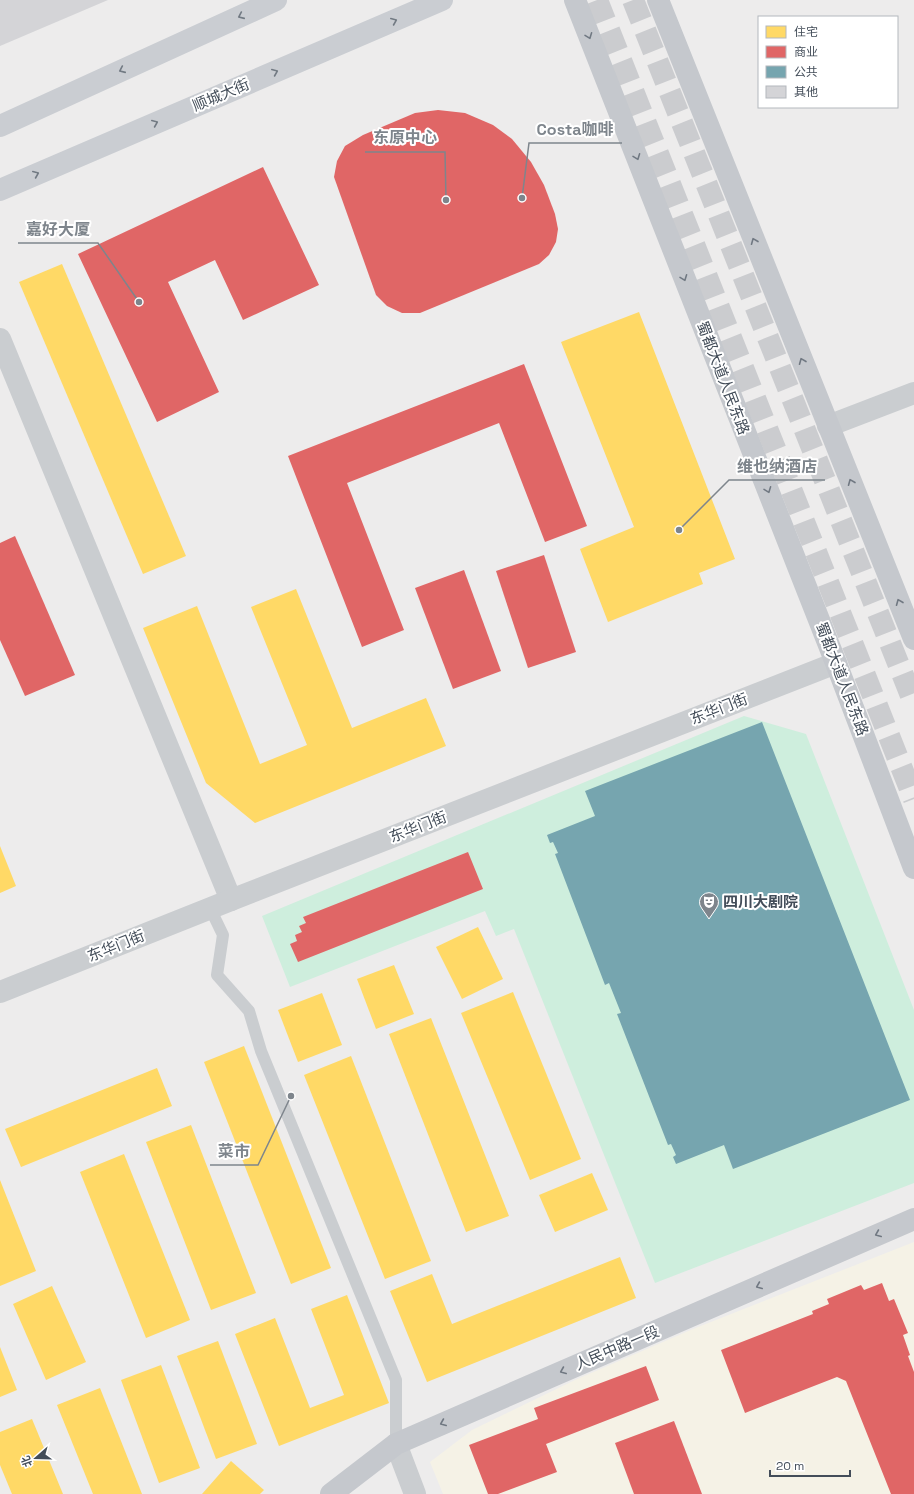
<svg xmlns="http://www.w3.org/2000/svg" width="914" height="1494" viewBox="0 0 914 1494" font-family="'Space Grotesk','Noto Sans SC',sans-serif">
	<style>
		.commercial { fill: #f5f2e6 }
		.green { fill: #ceeedd }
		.homes { fill: #ffd966 }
		.shops { fill: #e06666 }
		.public { fill: #76a5af }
		.building { fill: #d4d4d7 }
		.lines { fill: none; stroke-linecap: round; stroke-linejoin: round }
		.primary-tunnel { stroke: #cbcccf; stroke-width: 22; stroke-dasharray: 22 11; stroke-linecap: butt }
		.service { stroke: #cacdd0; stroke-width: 12 }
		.minor { stroke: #cacdd0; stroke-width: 22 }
		.secondary { stroke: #cacdd2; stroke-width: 22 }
		.primary { stroke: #c5c8cd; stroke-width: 22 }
		.oneway { stroke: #727a83 }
		.oneway2 { stroke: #707882 }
		.labels { text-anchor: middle; stroke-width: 4; stroke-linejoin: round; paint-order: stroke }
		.street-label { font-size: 15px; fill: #434d59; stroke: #fff }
		.poi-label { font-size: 15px; font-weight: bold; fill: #434d59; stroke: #fff; text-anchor: start }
		.leader { fill: none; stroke: #7e858c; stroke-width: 1.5 }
		.callout-dot { fill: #7e858c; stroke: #fff; stroke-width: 1.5 }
		.callout-label { font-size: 16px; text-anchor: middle; font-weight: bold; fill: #7e858c; stroke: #fff; stroke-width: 4; stroke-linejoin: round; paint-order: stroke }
	</style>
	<rect width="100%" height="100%" fill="#edecec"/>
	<path class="commercial" d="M914,1242V1494H443L430,1462L472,1430L575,1380L693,1329Z"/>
	<path class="green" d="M744,716L806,734L914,1010V1183L655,1283L514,929L496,936L485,911L290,987L262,916Z"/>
	<g class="homes">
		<path d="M62,264L186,556L143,574L19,282Z"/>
		<path d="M639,312L735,559L699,573L703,584L608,622L580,549L634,527L561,342Z"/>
		<path d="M296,589L352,728L426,698L446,746L255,823L206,783L143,628L197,606L260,764L307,745L251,607Z"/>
		<path d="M0,846L16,886L0,893Z"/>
		<path d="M478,927L503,979L462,999L436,947Z"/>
		<path d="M394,965L414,1014L376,1029L357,979Z"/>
		<path d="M513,992L581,1159L530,1180L461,1013Z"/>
		<path d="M322,993L342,1045L298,1062L278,1010Z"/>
		<path d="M431,1018L509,1216L466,1232L389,1034Z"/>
		<path d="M244,1046L331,1268L291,1284L204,1062Z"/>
		<path d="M351,1056L431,1261L385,1279L304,1075Z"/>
		<path d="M157,1068L172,1106L21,1167L5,1129Z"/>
		<path d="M191,1125L256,1293L211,1310L146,1142Z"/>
		<path d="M124,1154L190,1320L146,1338L80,1172Z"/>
		<path d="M592,1173L608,1210L555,1232L539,1195Z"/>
		<path d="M0,1180L36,1271L0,1286Z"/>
		<path d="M620,1257L636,1298L427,1382L390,1291L432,1274L452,1324Z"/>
		<path d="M52,1286L86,1362L46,1380L13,1304Z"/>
		<path d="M347,1295L389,1403L279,1446L235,1334L275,1318L310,1408L344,1395L311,1309Z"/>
		<path d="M218,1341L257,1444L216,1459L177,1356Z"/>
		<path d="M0,1347L17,1390L0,1397Z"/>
		<path d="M161,1365L200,1468L159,1483L121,1380Z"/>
		<path d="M100,1388L142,1494H93L57,1405Z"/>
		<path d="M32,1419L63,1494H12L0,1465V1432Z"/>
		<path d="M231,1461L264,1490L260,1494H202Z"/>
	</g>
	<g class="shops">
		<path d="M438,110L465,113L493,125L512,139L531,162L544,185L555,214L558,229L556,242L549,255L539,264L420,313H402L387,306L376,295L334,177L337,161L345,146L363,135L415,113Z"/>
		<path d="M263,167L319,285L243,320L215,260L168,282L219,392L157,422L78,254Z"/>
		<path d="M524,364L587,526L545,542L499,423L347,483L404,630L362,647L288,456Z"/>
		<path d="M15,536L75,675L25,696L0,640V543Z"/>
		<path d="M544,555L576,652L528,668L496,571Z"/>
		<path d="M464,570L501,671L453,689L415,588Z"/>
		<path d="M468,852L483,889L298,962L290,944L297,941L295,935L302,932L299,926L306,923L303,917Z"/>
		<path d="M882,1283L889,1301L894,1299L908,1333L903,1335L910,1355L908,1356L914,1372V1494H891L846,1381L837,1377L745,1413L721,1350L813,1314L812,1311L829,1304L827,1299L861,1285L864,1290Z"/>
		<path d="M646,1366L659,1400L546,1444L557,1472L498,1494H488L469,1445L538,1419L534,1408Z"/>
		<path d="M674,1421L702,1494H634L615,1443Z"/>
	</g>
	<path class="public" d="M762,722L910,1100L733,1169L724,1145L676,1164L673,1157L676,1155L671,1144L668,1145L617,1014L621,1013L609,983L605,985L555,854L558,853L553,842L550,843L547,835L595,816L585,791Z"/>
	<path class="building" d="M0,0H108L0,46Z"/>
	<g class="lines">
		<g class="primary-tunnel">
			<path d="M597,0L914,799"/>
			<path d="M633,0L914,703"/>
		</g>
		<path class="service" d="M210,908L223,935L217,975L249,1011L261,1051L396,1380V1444"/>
		<g class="minor">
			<path d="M0,339L231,900"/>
			<path d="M828,426L914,393"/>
			<path d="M0,992L231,900L836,663"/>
			<path d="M396,1444L415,1494"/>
		</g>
		<g class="secondary">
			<path d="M0,126L276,0"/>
			<path d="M0,190L442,0"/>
		</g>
		<g class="primary">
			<path d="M575,0L836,663L914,868"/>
			<path d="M658,0L914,639"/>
			<path d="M331,1494L396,1444L914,1219"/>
		</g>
	</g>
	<defs><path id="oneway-chevron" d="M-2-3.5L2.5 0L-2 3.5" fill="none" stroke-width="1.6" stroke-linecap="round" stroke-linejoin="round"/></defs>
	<g class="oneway">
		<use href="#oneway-chevron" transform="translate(241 16) rotate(156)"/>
		<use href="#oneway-chevron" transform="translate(394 21) rotate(-23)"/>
		<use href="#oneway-chevron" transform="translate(122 70) rotate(156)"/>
		<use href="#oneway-chevron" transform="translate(275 72) rotate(-23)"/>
		<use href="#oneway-chevron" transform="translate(155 123) rotate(-23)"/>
		<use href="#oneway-chevron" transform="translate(36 174) rotate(-23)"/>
	</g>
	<g class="oneway2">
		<use href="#oneway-chevron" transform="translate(589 36) rotate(69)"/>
		<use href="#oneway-chevron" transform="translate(637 157) rotate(69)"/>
		<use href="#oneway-chevron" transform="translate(754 241) rotate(-112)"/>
		<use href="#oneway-chevron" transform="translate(684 278) rotate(69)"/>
		<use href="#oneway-chevron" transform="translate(802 361) rotate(-112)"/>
		<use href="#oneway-chevron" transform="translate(851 482) rotate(-112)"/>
		<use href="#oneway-chevron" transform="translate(768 490) rotate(69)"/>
		<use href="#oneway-chevron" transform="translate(899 602) rotate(-112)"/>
		<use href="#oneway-chevron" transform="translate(878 1234) rotate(157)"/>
		<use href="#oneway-chevron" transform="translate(759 1286) rotate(157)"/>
		<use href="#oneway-chevron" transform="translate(563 1371) rotate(157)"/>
		<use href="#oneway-chevron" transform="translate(443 1423) rotate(157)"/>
	</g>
	<defs>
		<symbol id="theatre-pin" viewBox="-11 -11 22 30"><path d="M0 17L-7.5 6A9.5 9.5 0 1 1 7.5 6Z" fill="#7e858c" stroke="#fff"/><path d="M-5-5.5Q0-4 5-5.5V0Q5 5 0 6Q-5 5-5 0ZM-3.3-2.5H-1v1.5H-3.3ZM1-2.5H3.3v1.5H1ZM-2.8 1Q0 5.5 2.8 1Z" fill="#fff"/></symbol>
	</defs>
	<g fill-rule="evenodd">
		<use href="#theatre-pin" x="698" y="891" width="22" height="30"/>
	</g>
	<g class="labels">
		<g class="street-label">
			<text transform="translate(221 95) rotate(-23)" y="5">顺城大街</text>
			<text transform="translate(723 378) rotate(69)" y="5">蜀都大道人民东路</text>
			<text transform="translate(842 679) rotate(69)" y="5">蜀都大道人民东路</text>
			<text transform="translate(719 709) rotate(-21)" y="5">东华门街</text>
			<text transform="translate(418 827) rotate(-21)" y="5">东华门街</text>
			<text transform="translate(116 946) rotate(-22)" y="5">东华门街</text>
			<text transform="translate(617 1348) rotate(-23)" y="5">人民中路一段</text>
		</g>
		<g class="poi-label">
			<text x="723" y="907">四川大剧院</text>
		</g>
	</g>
	<path class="leader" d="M522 198L529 143H622M446 200L445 152H365M139 302L98 243H18M679 530L729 480H825M291 1096L258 1165H210"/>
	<g class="callout-dot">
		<circle cx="522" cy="198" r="4"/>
		<circle cx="446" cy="200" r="4"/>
		<circle cx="139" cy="302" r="4"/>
		<circle cx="679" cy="530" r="4"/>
		<circle cx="291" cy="1096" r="4"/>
	</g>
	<g class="callout-label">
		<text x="575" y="135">Costa咖啡</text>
		<text x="405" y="143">东原中心</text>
		<text x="58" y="235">嘉好大厦</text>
		<text x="777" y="472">维也纳酒店</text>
		<text x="234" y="1157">菜市</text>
	</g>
	<rect x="758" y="16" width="140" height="92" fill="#ffffff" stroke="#b4b8bd"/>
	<rect x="766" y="26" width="20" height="12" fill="#ffd966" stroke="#b4b8bd"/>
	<text x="794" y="36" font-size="12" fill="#434d59">住宅</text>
	<rect x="766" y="46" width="20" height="12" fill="#e06666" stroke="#b4b8bd"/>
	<text x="794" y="56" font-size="12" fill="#434d59">商业</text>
	<rect x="766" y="66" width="20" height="12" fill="#76a5af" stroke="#b4b8bd"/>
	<text x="794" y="76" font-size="12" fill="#434d59">公共</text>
	<rect x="766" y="86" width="20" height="12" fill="#d4d4d7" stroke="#b4b8bd"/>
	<text x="794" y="96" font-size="12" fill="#434d59">其他</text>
	<g transform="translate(36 1458) rotate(250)" stroke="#ffffff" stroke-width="3" paint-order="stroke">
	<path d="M0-3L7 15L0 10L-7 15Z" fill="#434d59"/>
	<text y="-6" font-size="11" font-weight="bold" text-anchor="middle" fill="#434d59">北</text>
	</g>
	<path d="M770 1470v6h80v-6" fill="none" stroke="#434d59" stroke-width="2"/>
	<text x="776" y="1470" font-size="12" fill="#434d59" stroke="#ffffff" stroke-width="3" paint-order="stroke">20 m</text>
</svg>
